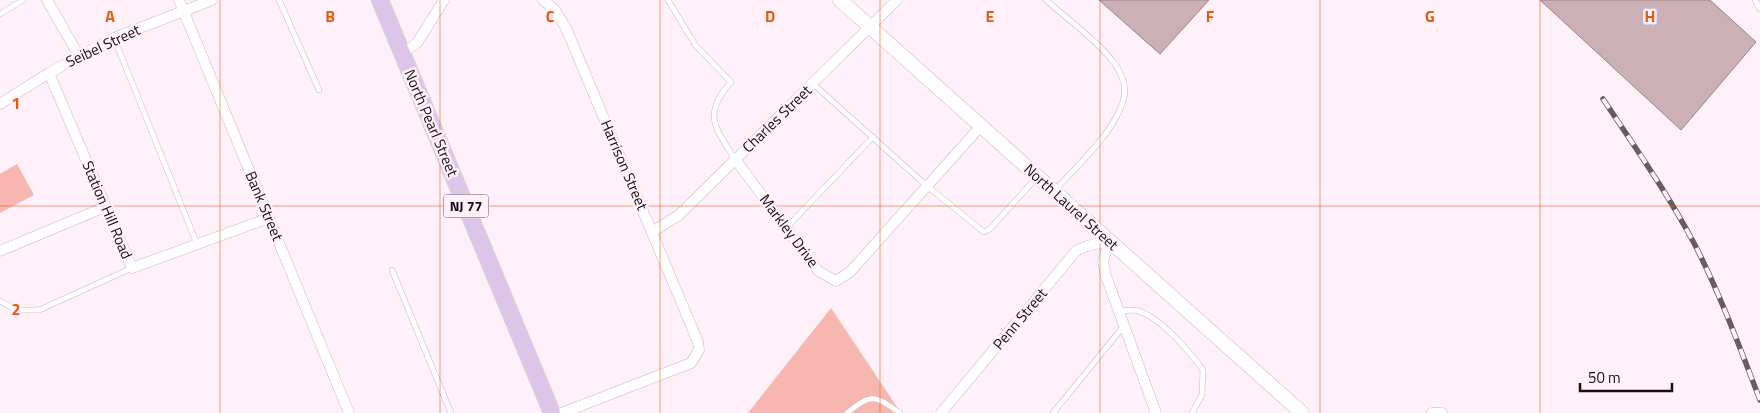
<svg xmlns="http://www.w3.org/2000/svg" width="1760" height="413" viewBox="0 0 1760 413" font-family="'Titillium Web',sans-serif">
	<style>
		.green { fill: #f7b6af }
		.building { fill: #cbb0b6; stroke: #9d838a }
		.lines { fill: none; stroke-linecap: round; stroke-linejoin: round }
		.service-casing { stroke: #cdb6c5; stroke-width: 6 }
		.minor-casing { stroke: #cdb6c5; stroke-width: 11 }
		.tertiary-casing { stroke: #cdb6c5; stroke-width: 15 }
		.primary-casing { stroke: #d5d4d5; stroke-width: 18 }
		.service { stroke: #fff; stroke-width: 5 }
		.minor { stroke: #fff; stroke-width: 10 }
		.tertiary { stroke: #fff; stroke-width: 14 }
		.primary { stroke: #ddc5e9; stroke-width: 16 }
		.rail-casing { stroke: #665c63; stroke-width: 5.5 }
		.rail { stroke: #fff0fa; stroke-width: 4; stroke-dasharray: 11; stroke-linecap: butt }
		.grid { fill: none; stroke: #e8590c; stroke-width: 1; stroke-opacity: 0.55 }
		.labels { text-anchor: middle; stroke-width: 5; stroke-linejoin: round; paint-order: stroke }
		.shield { fill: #fff0fa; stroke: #5d5259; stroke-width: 1 }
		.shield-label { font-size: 14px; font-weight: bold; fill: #170f14 }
		.street-label { font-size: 15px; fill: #170f14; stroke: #fff0fa }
		.grid-label { font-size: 16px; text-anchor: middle; font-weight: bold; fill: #e8590c; stroke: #fff0fa; stroke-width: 5; stroke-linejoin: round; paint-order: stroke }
	</style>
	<rect width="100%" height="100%" fill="#fff0fa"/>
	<g class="green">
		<path d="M17,164L34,195L0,213V174Z"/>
		<path d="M831,308L901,413H748Z"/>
	</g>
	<g class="building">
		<path d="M1099,0H1209L1160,54Z"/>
		<path d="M1540,0H1710L1756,42L1681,130Z"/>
	</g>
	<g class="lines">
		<defs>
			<g id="service">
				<path d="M279,0L319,90"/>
				<path d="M668,0L696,46L731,82C702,114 715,128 735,159"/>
				<path d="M1046,0C1067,19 1093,37 1111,59C1119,68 1127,84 1124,97C1117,130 1077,166 1054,191"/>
				<path d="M1755,0L1760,9"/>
				<path d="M0,14L23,0"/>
				<path d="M114,38L197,244"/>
				<path d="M812,83L927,186L984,232L990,229L1037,177"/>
				<path d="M786,228L873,137"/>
				<path d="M392,270L451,413"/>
				<path d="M0,301L16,310H39L132,268"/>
				<path d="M1118,311C1123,311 1129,310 1134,310C1158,314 1189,351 1203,370L1202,395L1192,413"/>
				<path d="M847,413C872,393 874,395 900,413"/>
				<path d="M1053,413L1123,327"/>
			</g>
			<g id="minor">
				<path d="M47,0L79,56"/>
				<path d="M179,0L349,413"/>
				<path d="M543,0L555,10L566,28L698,342L699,350L691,363L562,413"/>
				<path d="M402,53L417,43L444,0"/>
				<path d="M49,73L132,268L269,218"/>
				<path d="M0,104L49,73L114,38L212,0"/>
				<path d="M735,159L818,271L836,281L850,272L981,126"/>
				<path d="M652,232L679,215L897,0"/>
				<path d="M0,251L105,207"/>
				<path d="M941,413L1076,251L1087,246L1109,241L1103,262L1106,276L1156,413"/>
				<path d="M1432,413H1442"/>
			</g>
			<path id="tertiary" d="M840,0L1302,413"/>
			<path id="primary" d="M380,0L552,413"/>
		</defs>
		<use href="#service" class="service-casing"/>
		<use href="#minor" class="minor-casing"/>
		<use href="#tertiary" class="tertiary-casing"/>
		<use href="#primary" class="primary-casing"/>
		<use href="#service" class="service"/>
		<use href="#minor" class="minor"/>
		<use href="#tertiary" class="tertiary"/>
		<use href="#primary" class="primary"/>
		<defs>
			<path id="rail" d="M1603,99C1635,147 1668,194 1695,245C1720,294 1740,348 1760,400"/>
		</defs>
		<use href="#rail" class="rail-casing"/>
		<use href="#rail" class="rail"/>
	</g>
	<path class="grid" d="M220,0V413M440,0V413M660,0V413M880,0V413M1100,0V413M1320,0V413M1540,0V413M0,206H1760"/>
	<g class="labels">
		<rect class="shield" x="443.5" y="194.5" width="45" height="23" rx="4"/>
		<g class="shield-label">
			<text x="466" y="211">NJ 77</text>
		</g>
		<g class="street-label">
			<text transform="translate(103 46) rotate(-25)" y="5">Seibel Street</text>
			<text transform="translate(777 119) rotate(-44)" y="5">Charles Street</text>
			<text transform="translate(431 123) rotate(67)" y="5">North Pearl Street</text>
			<text transform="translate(624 165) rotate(67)" y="5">Harrison Street</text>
			<text transform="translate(264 206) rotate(67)" y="5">Bank Street</text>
			<text transform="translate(1071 207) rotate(42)" y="5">North Laurel Street</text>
			<text transform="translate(107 210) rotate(67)" y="5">Station Hill Road</text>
			<text transform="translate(789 231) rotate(53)" y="5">Markley Drive</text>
			<text transform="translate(1020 319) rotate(-50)" y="5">Penn Street</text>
		</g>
	</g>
	<g class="grid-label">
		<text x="110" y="22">A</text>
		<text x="330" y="22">B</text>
		<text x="550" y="22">C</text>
		<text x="770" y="22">D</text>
		<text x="990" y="22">E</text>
		<text x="1210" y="22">F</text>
		<text x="1430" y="22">G</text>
		<text x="1650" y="22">H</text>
		<text x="16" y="109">1</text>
		<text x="16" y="315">2</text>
	</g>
	<path d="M1580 383v8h92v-8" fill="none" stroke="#170f14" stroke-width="2.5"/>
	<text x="1588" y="383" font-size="15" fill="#170f14" stroke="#fff0fa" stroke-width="4" paint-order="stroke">50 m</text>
</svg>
